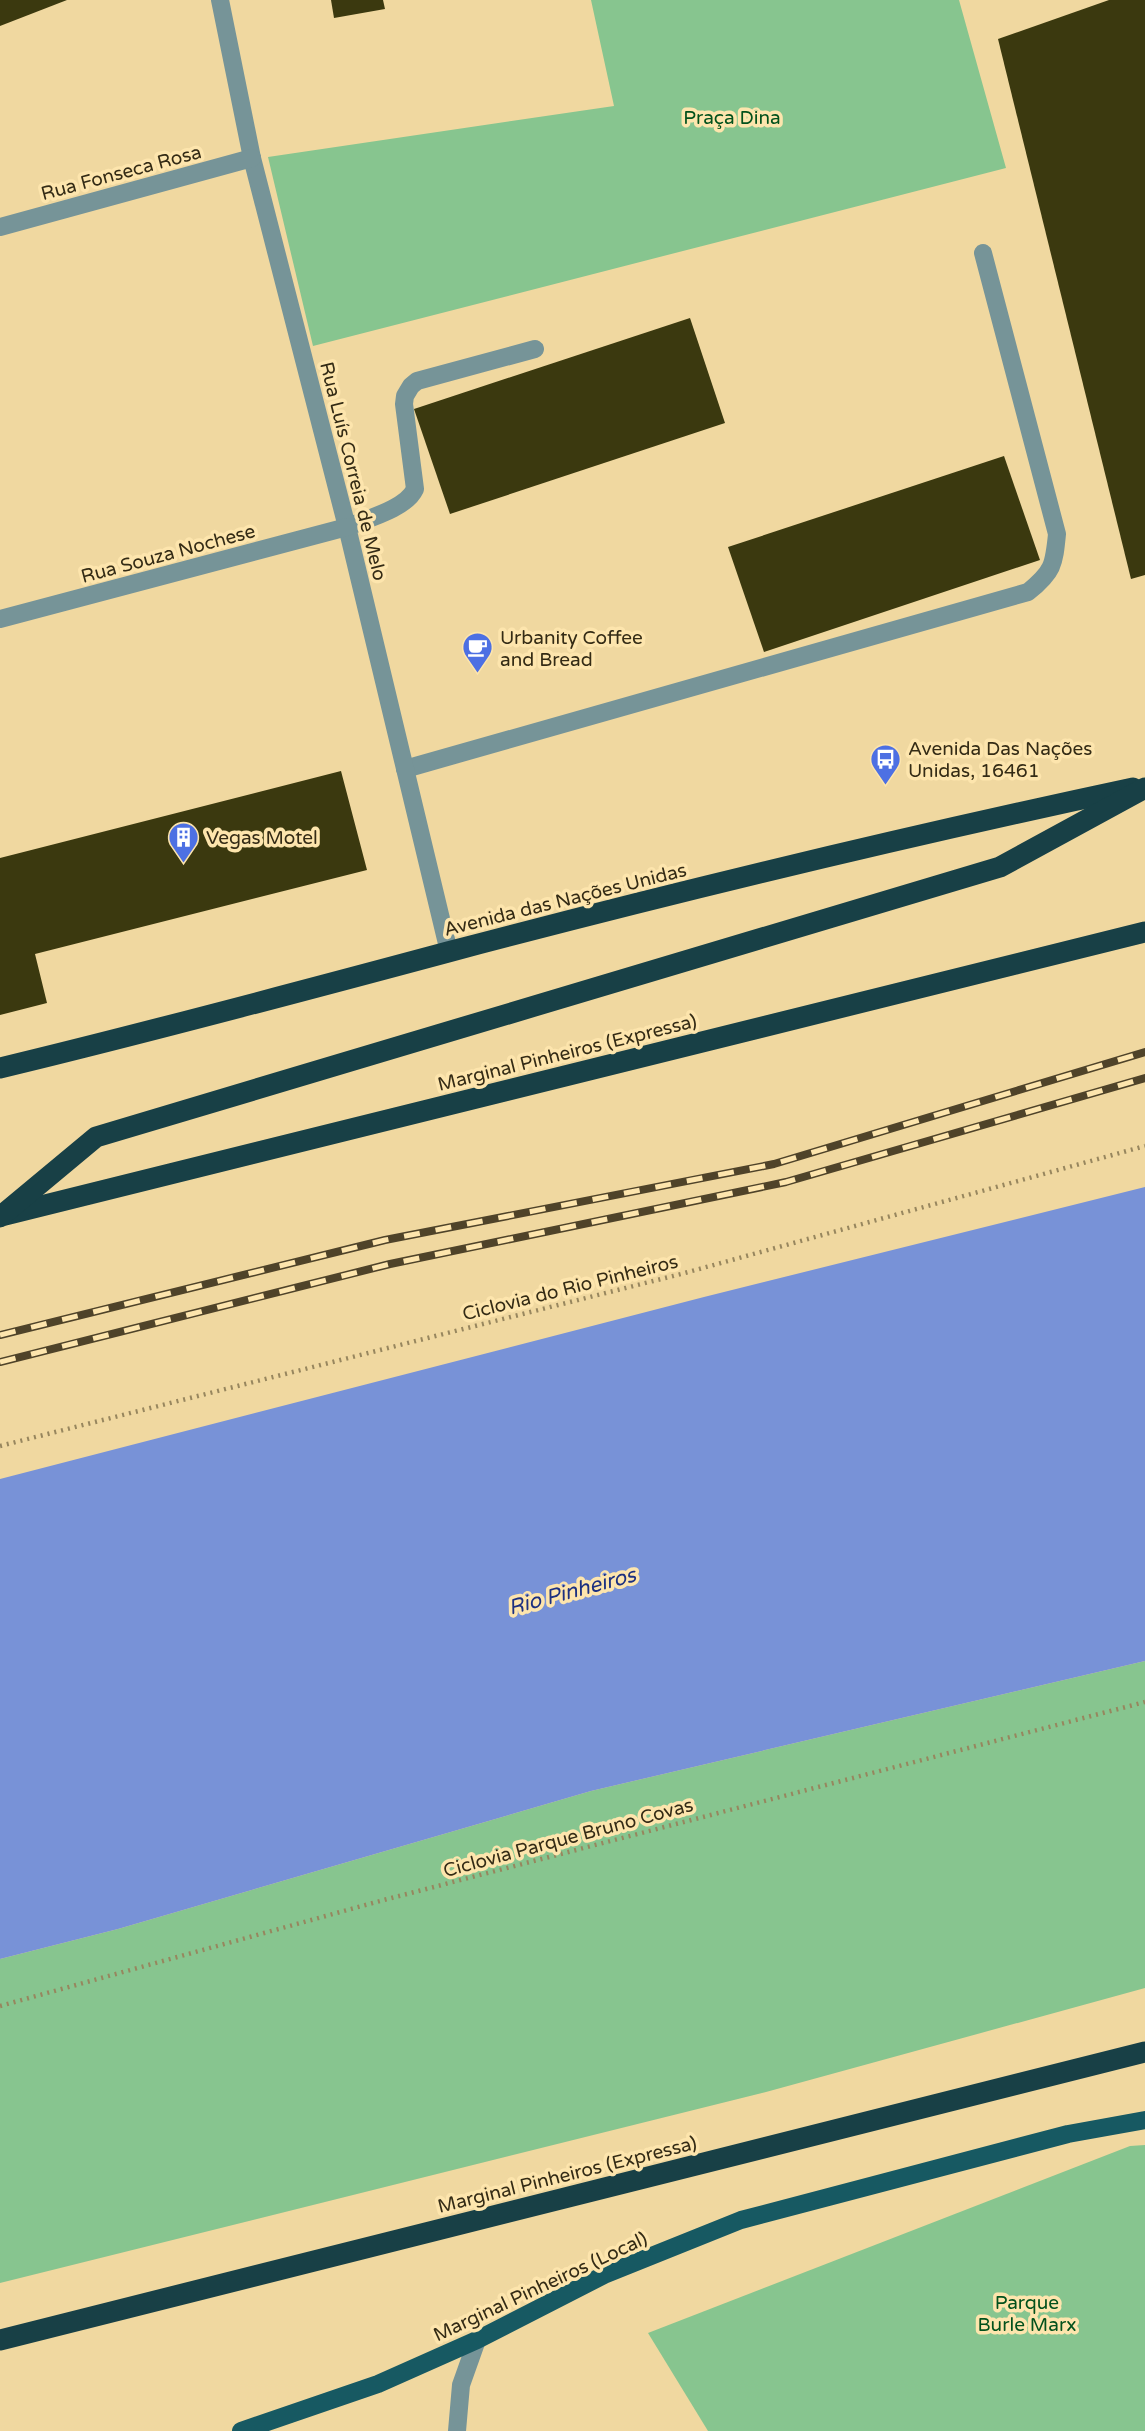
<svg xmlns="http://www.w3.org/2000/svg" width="1145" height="2431" viewBox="0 0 1145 2431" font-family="'Varela Round',sans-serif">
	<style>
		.green { fill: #87c58f }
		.water { fill: #7892d7 }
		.building { fill: #3b390f }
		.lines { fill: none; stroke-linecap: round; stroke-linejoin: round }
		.path { stroke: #97865e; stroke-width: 4.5; stroke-dasharray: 2 5; stroke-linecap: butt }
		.lane { stroke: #769498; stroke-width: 18 }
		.street { stroke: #769498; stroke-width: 18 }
		.primary { stroke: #175962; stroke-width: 18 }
		.highway { stroke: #184046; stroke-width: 21 }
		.rail-casing { stroke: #4f4329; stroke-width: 8 }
		.rail { stroke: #fde5ad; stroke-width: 5; stroke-dasharray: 16; stroke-linecap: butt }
		.labels { text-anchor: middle; stroke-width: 7; stroke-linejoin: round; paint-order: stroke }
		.park-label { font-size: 19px; fill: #02511c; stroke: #fde5ad }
		.street-label { font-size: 19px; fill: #342b15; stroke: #fde5ad }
		.poi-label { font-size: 19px; fill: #342b15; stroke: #fde5ad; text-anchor: start }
		.water-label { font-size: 21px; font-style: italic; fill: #1c3080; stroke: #fde5ad }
	</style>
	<rect width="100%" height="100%" fill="#f0d8a0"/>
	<g class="green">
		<path d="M591,0H959L1006,168L313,346L268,157L614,106Z"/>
		<path d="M1145,1661V1988L766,2092L0,2283V1959L118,1929L591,1791Z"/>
		<path d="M1145,2145V2431H708L648,2333L1130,2146Z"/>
	</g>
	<path class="water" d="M1145,1187V1661L591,1791L118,1929L0,1959V1479L704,1297Z"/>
	<g class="building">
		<path d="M0,0H67L0,26Z"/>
		<path d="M331,0H383L385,9L334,18Z"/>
		<path d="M1109,0H1145V575L1131,579L998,39Z"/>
		<path d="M690,318L725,423L450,514L414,409Z"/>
		<path d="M1004,456L1040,560L764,652L728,547Z"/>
		<path d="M341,771L367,870L35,954L47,1003L0,1015V858Z"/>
	</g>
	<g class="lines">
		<g class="path">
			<path d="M0,1446L681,1274L1145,1146"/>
			<path d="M0,2006L380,1901L1145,1702"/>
		</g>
		<g class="lane">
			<path d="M347,527C366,519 406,509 415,489L404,404L405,396L411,386L417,381L535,349"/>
			<path d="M405,769L1028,592C1053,572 1054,565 1057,534L983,253"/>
			<path d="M457,2431L461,2385L477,2340"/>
		</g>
		<g class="street">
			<path d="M220,0L252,158L347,527L449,952"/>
			<path d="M0,227L252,158"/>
			<path d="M0,619L347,527"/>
		</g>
		<path class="primary" d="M241,2431L378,2384L477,2340L604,2275L741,2220L1068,2134L1145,2120"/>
		<g class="highway">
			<path d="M0,1068C150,1032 299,992 448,952C675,892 903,837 1133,788"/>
			<path d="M5,1215L1145,932"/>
			<path d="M0,1217L96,1137L1000,867L1145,788"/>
			<path d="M0,2340L1145,2052"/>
		</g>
		<defs>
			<g id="rail">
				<path d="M0,1335L385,1240L774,1164L1145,1052"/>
				<path d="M0,1362L390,1264L786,1182L1145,1078"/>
			</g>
		</defs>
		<use href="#rail" class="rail-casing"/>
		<use href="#rail" class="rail"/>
	</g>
	<defs>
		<symbol id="cafe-pin" viewBox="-11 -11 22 30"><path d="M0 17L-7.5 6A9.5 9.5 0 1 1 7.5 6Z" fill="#4d70e3" stroke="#fde5ad"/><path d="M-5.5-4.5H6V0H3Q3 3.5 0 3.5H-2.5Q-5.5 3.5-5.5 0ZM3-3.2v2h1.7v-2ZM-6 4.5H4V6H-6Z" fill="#fff"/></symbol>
		<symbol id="bus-pin" viewBox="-11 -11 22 30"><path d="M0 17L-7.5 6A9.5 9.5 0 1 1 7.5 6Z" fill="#4d70e3" stroke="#fde5ad"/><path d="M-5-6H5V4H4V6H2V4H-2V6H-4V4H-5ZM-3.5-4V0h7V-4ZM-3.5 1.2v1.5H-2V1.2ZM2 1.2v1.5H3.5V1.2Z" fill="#fff"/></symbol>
		<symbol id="building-pin" viewBox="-11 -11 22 30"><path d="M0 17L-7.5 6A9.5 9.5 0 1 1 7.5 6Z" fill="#4d70e3" stroke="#fde5ad"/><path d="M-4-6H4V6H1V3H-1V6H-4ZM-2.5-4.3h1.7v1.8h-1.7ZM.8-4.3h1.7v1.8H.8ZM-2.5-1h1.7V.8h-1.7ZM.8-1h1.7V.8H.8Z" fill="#fff"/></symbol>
	</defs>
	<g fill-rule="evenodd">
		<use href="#cafe-pin" x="460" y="630" width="35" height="47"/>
		<use href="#bus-pin" x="868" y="742" width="35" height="47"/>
		<use href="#building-pin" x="166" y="820" width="35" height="47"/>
	</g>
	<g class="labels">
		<g class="park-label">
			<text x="732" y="124">Praça Dina</text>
			<text x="1027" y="2309">Parque<tspan x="1027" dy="22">Burle Marx</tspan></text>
		</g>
		<g class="street-label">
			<text transform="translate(121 172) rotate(-15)" y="7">Rua Fonseca Rosa</text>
			<text transform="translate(354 471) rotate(76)" y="7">Rua Luís Correia de Melo</text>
			<text transform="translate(168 553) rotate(-15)" y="7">Rua Souza Nochese</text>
			<text transform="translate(565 899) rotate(-14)" y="7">Avenida das Nações Unidas</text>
			<text transform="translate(567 1052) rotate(-14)" y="7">Marginal Pinheiros (Expressa)</text>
			<text transform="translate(570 1287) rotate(-14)" y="7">Ciclovia do Rio Pinheiros</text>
			<text transform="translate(568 1837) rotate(-15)" y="7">Ciclovia Parque Bruno Covas</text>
			<text transform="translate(567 2174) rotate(-14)" y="7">Marginal Pinheiros (Expressa)</text>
			<text transform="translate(540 2286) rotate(-25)" y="7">Marginal Pinheiros (Local)</text>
		</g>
		<g class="poi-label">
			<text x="500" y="644">Urbanity Coffee<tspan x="500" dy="22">and Bread</tspan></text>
			<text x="908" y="755">Avenida Das Nações<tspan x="908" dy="22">Unidas, 16461</tspan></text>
			<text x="206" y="844">Vegas Motel</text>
		</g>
		<g class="water-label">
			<text transform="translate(572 1591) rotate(-15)" y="7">Rio Pinheiros</text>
		</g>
	</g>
</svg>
